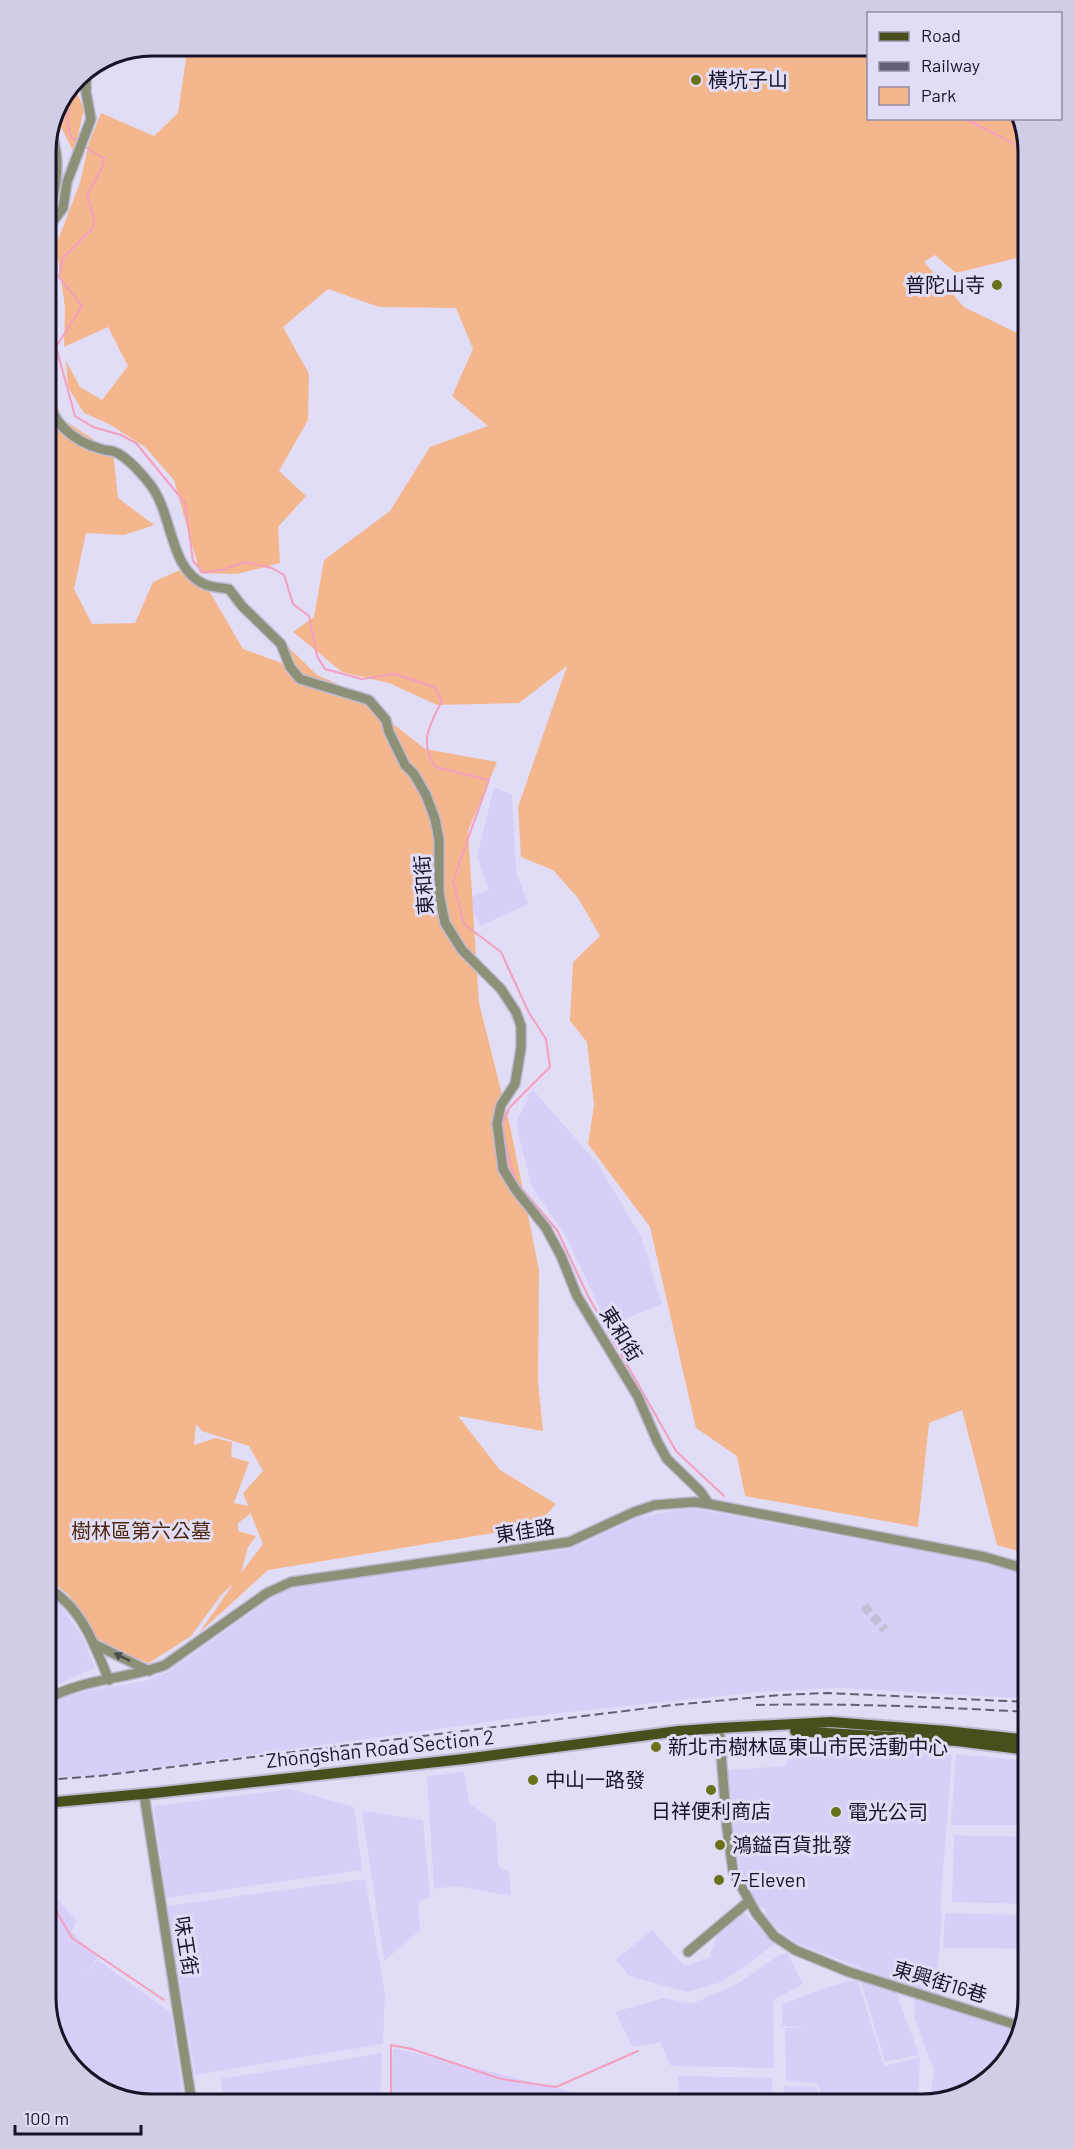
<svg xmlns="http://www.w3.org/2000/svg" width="1074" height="2149" viewBox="0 0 1074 2149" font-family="Barlow,'Noto Sans TC',sans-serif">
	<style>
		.built { fill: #d7cff8 }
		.green { fill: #f4b68c; fill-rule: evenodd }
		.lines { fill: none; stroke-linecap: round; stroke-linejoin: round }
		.stream { stroke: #f49ec0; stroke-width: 2 }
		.minor-tunnel { stroke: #c4bfd7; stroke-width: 9; stroke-dasharray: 9 4.5; stroke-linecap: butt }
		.minor-casing { stroke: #beb9d1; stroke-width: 12 }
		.major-casing { stroke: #beb9d1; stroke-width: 14 }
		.minor { stroke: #8c9077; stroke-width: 9 }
		.major { stroke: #494e1d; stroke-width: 10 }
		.rail { stroke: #655f76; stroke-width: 2; stroke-dasharray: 9 4.5; stroke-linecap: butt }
		.oneway { fill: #4d4b4c }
		.poi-dot { fill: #697119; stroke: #e2ddf6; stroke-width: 2 }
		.labels { text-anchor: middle; stroke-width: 6; stroke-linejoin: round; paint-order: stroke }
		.poi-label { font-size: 20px; fill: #191328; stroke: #e2ddf6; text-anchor: start }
		.street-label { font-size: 20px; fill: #191328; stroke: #e2ddf6 }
		.park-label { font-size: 20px; fill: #4c270b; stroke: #e2ddf6 }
		.rim { fill: none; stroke: #191328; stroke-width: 3 }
	</style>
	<rect width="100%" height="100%" fill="#e2ddf6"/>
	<g class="built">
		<path d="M494,787L512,794L516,872L528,904L480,926L468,899L489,890L477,856Z"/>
		<path d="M532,1089L597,1163L641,1237L662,1304L608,1326L567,1238L532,1187L516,1124Z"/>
		<path d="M681,1509H697L979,1562L1029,1575V1699L839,1688L759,1692L524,1717L100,1776L45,1777V1707L60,1698L91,1690L145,1681L169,1671L269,1600L293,1587L570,1549L637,1518Z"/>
		<path d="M45,1590L57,1600L83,1638L95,1668L45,1690Z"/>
		<path d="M789,1737L837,1739L952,1754L940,1909L942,1913L936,1994L900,1983L796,1943L768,1921L766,1910L759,1905L742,1877L734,1836L727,1770L787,1766Z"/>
		<path d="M956,1754L1029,1761V1825H951Z"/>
		<path d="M464,1772L469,1803L496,1823L498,1866L509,1872L511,1896L455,1886L434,1889L427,1776Z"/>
		<path d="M289,1789L354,1807L362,1870L166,1898L154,1806Z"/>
		<path d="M362,1811L423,1820L430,1897L418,1902L420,1930L384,1961Z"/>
		<path d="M954,1835L1029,1837V1904L952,1902Z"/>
		<path d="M365,1879L385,1993L383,2044L195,2075L167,1906Z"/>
		<path d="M45,1886L77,1921L71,1932L98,1957L83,1975L98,1960L171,2013L184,2104H145L87,2082L53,2038L45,1997Z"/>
		<path d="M743,1912L775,1944L722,1982L687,1992L629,1976L616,1960L652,1930L684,1966L709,1958L719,1930Z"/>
		<path d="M945,1913L1029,1915V1949L943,1948Z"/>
		<path d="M787,1953L803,1984L773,2000L774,2068L671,2066L660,2042L633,2047L615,2012L664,1998L691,2004L737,1984L779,1955Z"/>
		<path d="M850,1981H858L884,2066L920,2057L918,2104H826L817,2083L786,2081L785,2028L807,2027L782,2026L783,2004L822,1989Z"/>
		<path d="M861,1982L896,1992L919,2055L885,2062Z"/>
		<path d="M914,1998L1018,2032L1011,2057L963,2096L930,2102L934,2070L915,2019Z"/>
		<path d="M393,2048L577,2093L576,2104H390Z"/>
		<path d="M382,2053L380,2104H224L221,2079Z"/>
		<path d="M678,2076L772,2078L773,2104H695L680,2100Z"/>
		<path d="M784,2086L816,2087L824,2104H784Z"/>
	</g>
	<g class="green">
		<path d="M188,45H868V118L1022,119L1029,152V255L956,273L935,255L924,262L964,307L1029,339V1554L997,1545L962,1410L929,1423L918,1527L745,1496L737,1456L696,1428L650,1227L588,1144L594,1105L587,1042L570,1021L573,962L600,936L578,898L553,870L521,857L518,807L567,666L519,703L437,705L389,683L342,672L293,632L314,617L324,560L390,511L430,447L488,426L452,396L473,349L456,308L379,307L328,289L283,327L309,374L308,420L279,471L306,496L278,527L280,563L237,574L200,573L174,480L145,447L109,424L84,413L68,387L66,361L80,387L102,400L128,366L108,327L64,347L65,307L56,245L80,183L89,143L101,113L154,136L178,113Z"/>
		<path d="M73,84L84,109L74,153L57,119Z"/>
		<path d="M45,388H51L62,419L113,452L118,498L154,525L124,535L86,533L74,589L92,624L135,623L153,582L182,569L210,592L243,649L284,664L285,644L317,675L367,697L387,719L425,749L497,762L468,831L479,1003L510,1126L539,1270L538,1381L543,1431L458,1416L500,1470L556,1504L536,1526L268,1570L199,1633L234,1583L222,1594L191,1636L149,1663L132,1657L97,1639L68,1594L45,1577ZM196,1424L202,1431L249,1446L263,1471L243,1493L248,1506L234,1503L249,1462L231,1457L232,1442L215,1438L194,1445ZM250,1512L263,1544L241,1573L248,1547L256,1536L238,1531V1523L249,1515Z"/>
	</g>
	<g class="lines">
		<g class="stream">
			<path d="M69,93L70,97L67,121L71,137L79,142"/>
			<path d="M969,121L1029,151"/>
			<path d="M83,145L104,159L102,167L87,196L94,218L93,228L63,258L59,277L82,306L56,347L75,416L93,427L121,435L136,443L185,503L193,561L204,573L225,569L245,562L272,568L284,575L293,604L309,616L317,656L325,669L362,679L395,674L434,687L442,701C429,726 419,741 435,767L489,780L453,881L464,924L501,952L529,1013L546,1039L550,1067L510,1107L502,1125L508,1156L517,1183L557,1230L588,1296L676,1451L724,1496"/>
			<path d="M45,1892L72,1938L164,2000"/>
			<path d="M391,2104V2045L412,2049L501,2079L556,2087L638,2051"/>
		</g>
		<path class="minor-tunnel" d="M864,1606L885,1630"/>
		<defs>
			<g id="minor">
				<path d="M45,182L56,163"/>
				<path d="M46,229C53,196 64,165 51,133"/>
				<path d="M45,232L63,208L67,182L91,119L86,92V70"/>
				<path d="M45,348L51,309L45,285"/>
				<path d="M45,394C53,423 72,441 101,449C106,451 111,450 115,452C127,457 141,473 149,483C174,513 168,570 206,585C213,587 221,588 229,589L242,606L281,644L290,667L300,679L369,700L386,720L389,732L405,765L414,774L426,795L435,819L439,839V893L445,923L462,950L501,989L516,1012L521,1026V1048L515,1084L501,1105L497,1123L503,1169L515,1189L546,1228L561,1256L577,1296L638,1397L657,1441L667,1459L700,1491L709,1504"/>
				<path d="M45,1586C51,1590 59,1595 64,1600C87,1621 97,1652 109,1680"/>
				<path d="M94,1644L149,1671"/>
				<path d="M45,1700C81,1679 127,1679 165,1665L267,1593L291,1582L569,1542L634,1512L655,1505L694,1502L709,1504L985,1557L1029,1570"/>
				<path d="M719,1728L727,1828L733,1871L756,1913L774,1936L795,1950L849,1972L1020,2026"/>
				<path d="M144,1794L192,2104"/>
				<path d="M688,1952L749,1901"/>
			</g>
			<g id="major">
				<path d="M795,1731L957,1741L1029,1750"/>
				<path d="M45,1803L154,1793L464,1759L679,1731L719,1728L831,1722L946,1731L1029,1740"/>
			</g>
		</defs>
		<use href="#minor" class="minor-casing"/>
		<use href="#major" class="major-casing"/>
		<use href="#minor" class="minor"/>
		<use href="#major" class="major"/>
		<g class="rail">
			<path d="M756,1705C847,1703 938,1707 1029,1712"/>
			<path d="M45,1780L99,1776L673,1705L780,1695L827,1693L1029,1702"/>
		</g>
	</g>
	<defs><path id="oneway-solid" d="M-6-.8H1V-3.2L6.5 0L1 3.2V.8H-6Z" transform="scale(1.5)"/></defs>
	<use class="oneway" href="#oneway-solid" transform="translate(122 1657) rotate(-154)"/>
	<g class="poi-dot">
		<circle cx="696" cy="80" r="6"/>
		<circle cx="997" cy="285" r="6"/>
		<circle cx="656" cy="1747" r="6"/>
		<circle cx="533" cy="1780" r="6"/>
		<circle cx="711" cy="1790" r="6"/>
		<circle cx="836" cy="1812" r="6"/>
		<circle cx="720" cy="1845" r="6"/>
		<circle cx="719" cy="1880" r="6"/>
	</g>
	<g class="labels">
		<g class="poi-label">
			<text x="708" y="87">橫坑子山</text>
			<text x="985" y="292" text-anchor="end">普陀山寺</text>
			<text x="668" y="1754">新北市樹林區東山市民活動中心</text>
			<text x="545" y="1787">中山一路發</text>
			<text x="711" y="1818" text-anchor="middle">日祥便利商店</text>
			<text x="848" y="1819">電光公司</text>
			<text x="732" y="1852">鴻鎰百貨批發</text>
			<text x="731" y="1887">7-Eleven</text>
		</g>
		<g class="street-label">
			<text transform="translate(424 885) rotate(-94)" y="7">東和街</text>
			<text transform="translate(621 1334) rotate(58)" y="7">東和街</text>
			<text transform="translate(525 1531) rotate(-9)" y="7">東佳路</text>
			<text transform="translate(380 1749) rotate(-6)" y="7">Zhongshan Road Section 2</text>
			<text transform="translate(186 1946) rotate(81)" y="7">味王街</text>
			<text transform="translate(940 1982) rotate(17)" y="7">東興街16巷</text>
		</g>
		<g class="park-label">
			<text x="141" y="1538">樹林區第六公墓</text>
		</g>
	</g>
	<path d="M0 0H1074V2149H0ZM152 56H922A96 96 0 0 1 1018 152V1998A96 96 0 0 1 922 2094H152A96 96 0 0 1 56 1998V152A96 96 0 0 1 152 56Z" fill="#d2cde6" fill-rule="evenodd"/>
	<path class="rim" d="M152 56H922A96 96 0 0 1 1018 152V1998A96 96 0 0 1 922 2094H152A96 96 0 0 1 56 1998V152A96 96 0 0 1 152 56Z"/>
	<rect x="867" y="12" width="195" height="108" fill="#e2ddf6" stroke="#928ca4" stroke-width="1.5"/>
	<rect x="879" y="32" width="30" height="9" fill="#494e1d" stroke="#928ca4" stroke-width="1.5"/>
	<text x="921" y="42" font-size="18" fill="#191328">Road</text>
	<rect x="879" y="62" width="30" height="9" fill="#655f76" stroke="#928ca4" stroke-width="1.5"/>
	<text x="921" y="72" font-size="18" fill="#191328">Railway</text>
	<rect x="879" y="87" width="30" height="18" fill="#f4b68c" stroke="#928ca4" stroke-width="1.5"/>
	<text x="921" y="102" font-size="18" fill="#191328">Park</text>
	<path d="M15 2125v9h126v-9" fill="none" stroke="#191328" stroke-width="3"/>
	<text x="24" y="2125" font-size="18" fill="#191328" stroke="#e2ddf6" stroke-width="4.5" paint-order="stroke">100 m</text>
</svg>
